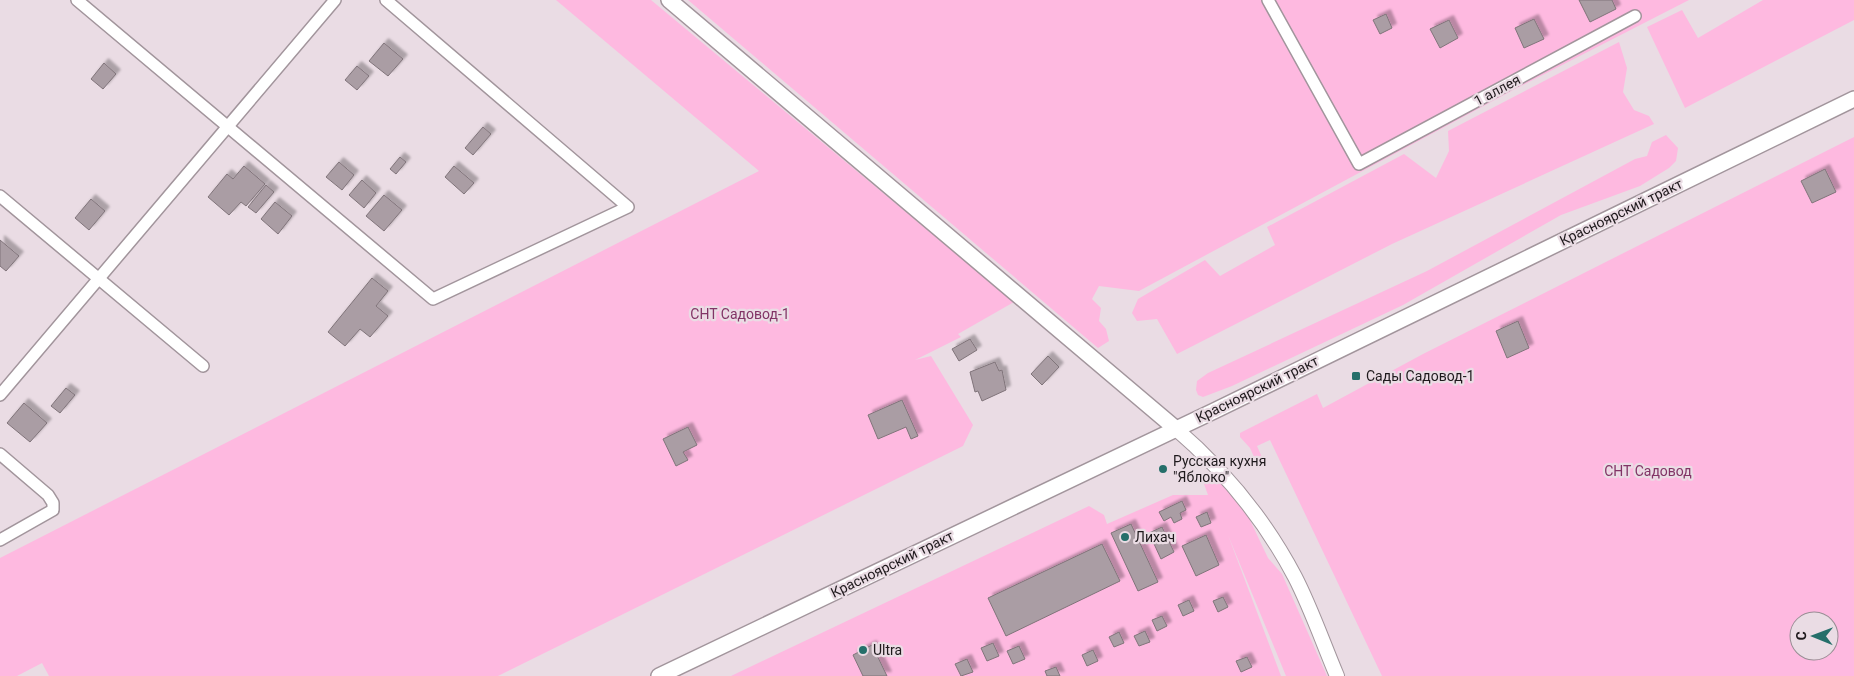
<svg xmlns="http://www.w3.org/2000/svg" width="1854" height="676" viewBox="0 0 1854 676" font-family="Roboto,sans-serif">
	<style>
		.green { fill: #feb9e0; fill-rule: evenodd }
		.building { fill: #aa9da4; stroke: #80747a; filter: url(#shadow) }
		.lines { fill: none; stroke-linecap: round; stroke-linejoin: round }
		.minor-casing { stroke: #a2959c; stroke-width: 14 }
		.tertiary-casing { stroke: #a2959c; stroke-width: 16 }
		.secondary-casing { stroke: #a2959c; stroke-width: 18 }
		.minor { stroke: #fff; stroke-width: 11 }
		.tertiary { stroke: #fff; stroke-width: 14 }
		.secondary { stroke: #fff; stroke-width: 15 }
		.poi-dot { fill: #256f6a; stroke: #eadce4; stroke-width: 2 }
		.labels { text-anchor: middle; stroke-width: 4.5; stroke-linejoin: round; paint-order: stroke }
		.street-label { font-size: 14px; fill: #1e191c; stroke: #eadce4 }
		.park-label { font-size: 14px; fill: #823466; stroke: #eadce4 }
		.poi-label { font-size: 14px; fill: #1e191c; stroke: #eadce4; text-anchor: start }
	</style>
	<defs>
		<filter id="shadow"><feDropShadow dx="4.5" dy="-4.5" stdDeviation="1" flood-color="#0004"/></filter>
	</defs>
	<rect width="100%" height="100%" fill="#eadce4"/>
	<g class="green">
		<path d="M556,0H651L1014,302L958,334L961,337L915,360L931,356L973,425L963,446L498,676H49L42,663L17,676H0V558L759,171Z"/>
		<path d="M688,0H1689L1517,88L1139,291L1099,286L1092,299L1101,308L1099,321L1106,329L1109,341L1098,348Z"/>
		<path d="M1763,0H1854V20L1685,108L1647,27L1682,10L1698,38Z"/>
		<path d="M1619,42L1627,68L1623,92L1634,110L1649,116L1654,124L1392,244L1177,354L1157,319L1137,321L1132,313L1138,299L1205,260L1220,276L1275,245L1267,227L1404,154L1436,178L1449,151L1448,131Z"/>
		<path d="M1666,135L1678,148L1676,161L1669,168L1640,186L1561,215L1403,305L1232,386L1203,397L1198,395L1196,390L1197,381L1208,373L1427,271L1635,159L1647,156L1652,142Z"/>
		<path d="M1854,137V676H1382L1270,440L1257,446L1265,464L1259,468L1250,448L1240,437V433L1317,394L1323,408L1423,354ZM1799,621H1829V651H1799Z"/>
		<path d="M1213,478L1219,480L1249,518L1268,558L1282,574L1327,676H1286L1228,535L1281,676H731L1089,506L1104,515L1107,524L1173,495H1208L1204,484L1207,480Z"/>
	</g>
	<g class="building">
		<path d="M1579,0H1612L1616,9L1590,22Z"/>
		<path d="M1386,14L1392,28L1380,34L1373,20Z"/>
		<path d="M1534,19L1544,39L1524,48L1515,28Z"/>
		<path d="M1449,20L1458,38L1440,48L1430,29Z"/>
		<path d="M384,43L403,59L388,76L369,61Z"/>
		<path d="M104,63L116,74L103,89L91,79Z"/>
		<path d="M357,66L369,76L357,90L345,80Z"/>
		<path d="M483,127L491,134L473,155L465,148Z"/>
		<path d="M400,157L406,162L396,174L390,169Z"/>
		<path d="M339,162L354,175L342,190L326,177Z"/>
		<path d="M244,166L265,184L246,206L241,202L229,215L208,197L227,174L233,179Z"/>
		<path d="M454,166L474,183L464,194L445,177Z"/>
		<path d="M1825,169L1836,192L1812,203L1801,181Z"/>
		<path d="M362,180L376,193L364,208L349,195Z"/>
		<path d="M266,185L274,192L256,213L248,207Z"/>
		<path d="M384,195L402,210L384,231L366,216Z"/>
		<path d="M91,199L105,211L89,230L75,218Z"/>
		<path d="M275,202L292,216L278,234L261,219Z"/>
		<path d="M0,240L19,256L6,271L0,266Z"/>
		<path d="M372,278L388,291L376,306L388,316L370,337L360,329L345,346L328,332Z"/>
		<path d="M1518,321L1529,348L1507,358L1496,331Z"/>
		<path d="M970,339L977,350L959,361L952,349Z"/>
		<path d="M1048,356L1059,367L1042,385L1031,374Z"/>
		<path d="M995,362L999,371L1002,370L1006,390L982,401L978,391L975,392L970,372Z"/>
		<path d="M66,388L75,395L60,413L51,406Z"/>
		<path d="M902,400L918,436L911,439L906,427L878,439L868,415Z"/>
		<path d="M24,403L47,423L30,442L7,423Z"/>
		<path d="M688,427L697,445L683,452L688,460L676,466L663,439Z"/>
		<path d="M1182,501L1186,510L1180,513L1182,519L1174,523L1171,517L1164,521L1159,512Z"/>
		<path d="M1207,512L1211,523L1201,527L1196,517Z"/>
		<path d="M1131,524L1158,582L1138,591L1111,533Z"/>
		<path d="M1162,527L1174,552L1161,559L1149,533Z"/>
		<path d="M1206,535L1219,565L1196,576L1182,546Z"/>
		<path d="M1102,544L1120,581L1006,636L988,598Z"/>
		<path d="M1223,597L1228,607L1218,612L1213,601Z"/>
		<path d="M1189,600L1194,611L1183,616L1178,605Z"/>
		<path d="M1162,616L1167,626L1157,631L1152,620Z"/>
		<path d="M1145,631L1150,642L1139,646L1134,636Z"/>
		<path d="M1119,632L1124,643L1114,647L1109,637Z"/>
		<path d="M993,643L999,656L987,661L981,648Z"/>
		<path d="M872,645L887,676H863L853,655Z"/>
		<path d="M1019,646L1025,659L1013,664L1007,651Z"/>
		<path d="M1093,650L1098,661L1087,666L1082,655Z"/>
		<path d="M1247,657L1252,667L1241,672L1236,661Z"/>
		<path d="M967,659L973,672L961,676L955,664Z"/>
		<path d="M1056,667L1060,676H1047L1045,671Z"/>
	</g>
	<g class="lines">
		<defs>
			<g id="minor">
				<path d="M77,0L433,299L628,207L386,0"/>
				<path d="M1268,0L1359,164L1635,16"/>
				<path d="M0,196L203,366"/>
				<path d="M0,395L335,0"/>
				<path d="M0,454L48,495L53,503V510L0,540"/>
			</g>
			<path id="tertiary" d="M1175,428C1224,470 1265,520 1295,577C1311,608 1323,643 1337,676"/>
			<g id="secondary">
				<path d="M669,0L1175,428"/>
				<path d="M659,676L1214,411L1854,99"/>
			</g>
		</defs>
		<use href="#minor" class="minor-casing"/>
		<use href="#tertiary" class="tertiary-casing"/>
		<use href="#secondary" class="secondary-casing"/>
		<use href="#minor" class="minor"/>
		<use href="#tertiary" class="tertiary"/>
		<use href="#secondary" class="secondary"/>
	</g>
	<g class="poi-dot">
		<rect x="1351" y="371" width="10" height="10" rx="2.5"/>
		<circle cx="1163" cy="469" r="5"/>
		<circle cx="1125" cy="537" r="5"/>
		<circle cx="863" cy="650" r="5"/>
	</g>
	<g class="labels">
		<g class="street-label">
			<text transform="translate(1497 90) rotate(-28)" y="5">1 аллея</text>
			<text transform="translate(1621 212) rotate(-26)" y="5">Красноярский тракт</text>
			<text transform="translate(1257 389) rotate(-26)" y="5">Красноярский тракт</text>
			<text transform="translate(892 564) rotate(-26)" y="5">Красноярский тракт</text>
		</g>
		<g class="park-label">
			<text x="740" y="319">СНТ Садовод-1</text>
			<text x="1648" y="476">СНТ Садовод</text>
		</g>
		<g class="poi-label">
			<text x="1366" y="381">Сады Садовод-1</text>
			<text x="1173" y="466">Русская кухня<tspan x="1173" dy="16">"Яблоко"</tspan></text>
			<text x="1135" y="542">Лихач</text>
			<text x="873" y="655">Ultra</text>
		</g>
	</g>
	<g transform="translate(1814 636) rotate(271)"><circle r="24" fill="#eadce4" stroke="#988e94"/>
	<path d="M0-4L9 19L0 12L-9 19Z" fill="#256f6a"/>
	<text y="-8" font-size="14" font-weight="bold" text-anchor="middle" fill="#1e191c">С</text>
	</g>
</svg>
